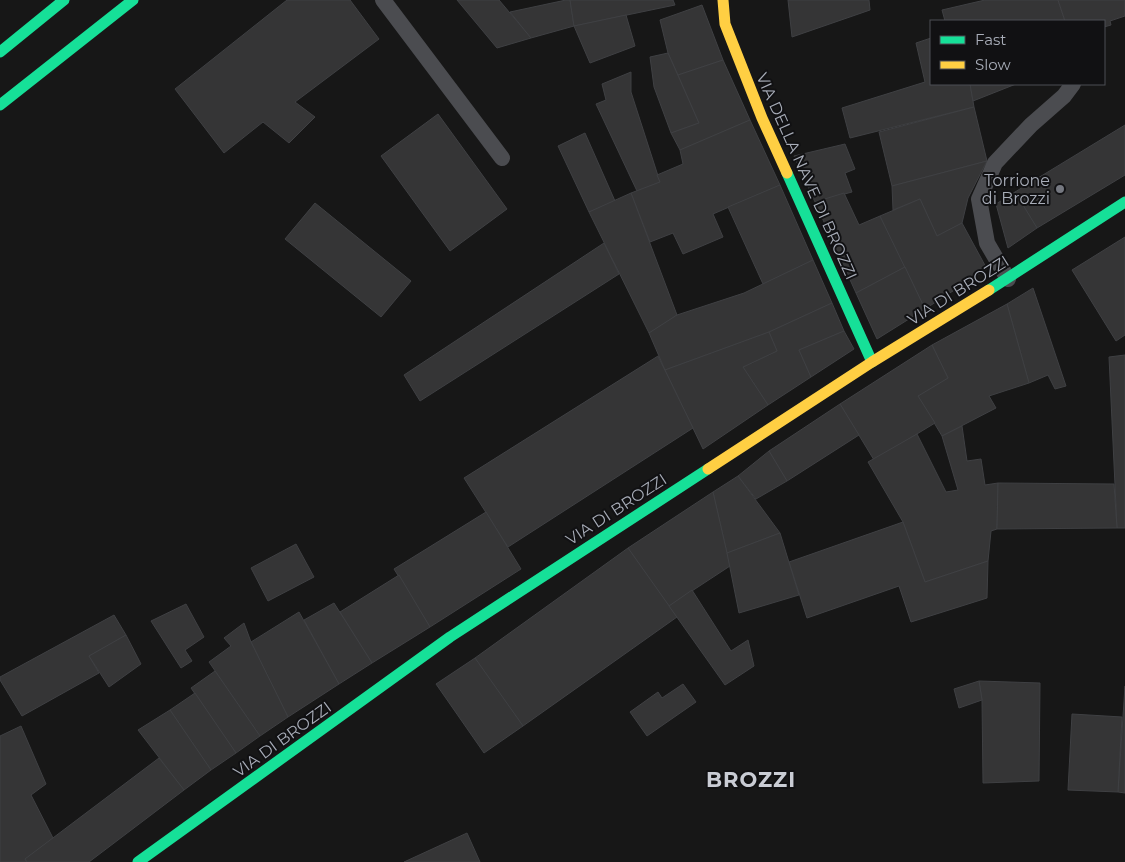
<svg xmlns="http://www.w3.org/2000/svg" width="1125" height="862" viewBox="0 0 1125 862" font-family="Montserrat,sans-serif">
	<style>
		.building { fill: #353536; stroke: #3f4043 }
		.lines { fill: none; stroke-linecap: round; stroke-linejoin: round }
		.lane { stroke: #4b4c50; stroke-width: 16 }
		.fast { stroke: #16e098; stroke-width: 11 }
		.slow { stroke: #ffcf43; stroke-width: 11 }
		.poi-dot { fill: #757880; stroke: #111113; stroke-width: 2 }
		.labels { text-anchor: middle; stroke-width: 4; stroke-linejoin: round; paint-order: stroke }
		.street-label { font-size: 16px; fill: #a8adb8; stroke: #111113 }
		.poi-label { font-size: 16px; fill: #a8adb8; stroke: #111113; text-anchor: end }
		.district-label { font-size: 21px; font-weight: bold; letter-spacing: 1px; fill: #c9ccd4; stroke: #111113 }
	</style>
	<rect width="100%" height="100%" fill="#171717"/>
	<g class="building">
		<path d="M287,0H350L379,39L295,102L315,117L289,143L263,122L224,153L175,89Z"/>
		<path d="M457,0H499L531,38L497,48Z"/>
		<path d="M566,0H570L574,26L531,38L510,12Z"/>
		<path d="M570,0H673L675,5L574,26Z"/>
		<path d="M788,0H869L870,10L792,37Z"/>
		<path d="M985,0H1058L1065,21H945L942,10Z"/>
		<path d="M1058,0H1125V16L1110,21L1111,25L1104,27V21H1065Z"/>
		<path d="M702,5L723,60L678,75L668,53L660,20Z"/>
		<path d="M626,15L635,46L590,63L574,26Z"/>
		<path d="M931,38V84H970L974,107L850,138L842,108L925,82L916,43Z"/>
		<path d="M668,53L699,123L671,133L654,87L650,57Z"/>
		<path d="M723,60L750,120L680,150L671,133L699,123L678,75Z"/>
		<path d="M631,72V92L660,182L637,191L596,104L606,100L602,84Z"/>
		<path d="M970,84H1016L973,101Z"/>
		<path d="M974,107L987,161L892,186L879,132Z"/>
		<path d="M438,114L507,209L450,251L381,156Z"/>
		<path d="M750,120L780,185L713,214L723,237L683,254L673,233L650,242L631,193L660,182L657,175L683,164L680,150Z"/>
		<path d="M1125,125V175L1037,228L1015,192Z"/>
		<path d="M585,133L615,201L589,212L558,146Z"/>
		<path d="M845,144L855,169L845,173L852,192L815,202L794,156Z"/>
		<path d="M987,161L968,198L962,223L937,236L920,199L893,210L892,186Z"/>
		<path d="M780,185L813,260L763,284L728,207Z"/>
		<path d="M1015,192L1037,228L1008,248L996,204Z"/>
		<path d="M631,193L677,315L649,333L589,212Z"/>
		<path d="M844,193L859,225L880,216L905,267L856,293L815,202Z"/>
		<path d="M920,199L937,236L962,223L987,269L925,309L880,216Z"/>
		<path d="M315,203L411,281L381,317L285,239Z"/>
		<path d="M1125,237V335L1116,341L1072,270Z"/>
		<path d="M604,243L619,274L420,401L404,375Z"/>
		<path d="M813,260L832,303L769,332L665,370L649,333L677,315L744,293Z"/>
		<path d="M905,267L925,309L877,339L856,293Z"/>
		<path d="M1033,288L1066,386L1055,389L1048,375L1029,383L1007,304Z"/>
		<path d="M832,303L844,331L799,350L811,377L768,405L743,367L777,351L769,332Z"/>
		<path d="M1007,304L1029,383L989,396L996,408L942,436L918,396L948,378L932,345Z"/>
		<path d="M844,331L854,349L811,377L799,350Z"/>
		<path d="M769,332L777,351L743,367L768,405L703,449L665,370Z"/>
		<path d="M932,345L948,378L918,396L935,423L874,460L840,404Z"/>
		<path d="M1125,355V528H1117L1109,357Z"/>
		<path d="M658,356L693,428L508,547L464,478Z"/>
		<path d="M840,404L859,435L787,481L769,451Z"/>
		<path d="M962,426L967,461L981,459L985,485L998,483L997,529L991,531L988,561L925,582L903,522L868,462L917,434L946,492L958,490L942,436Z"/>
		<path d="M769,451L787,481L756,499L738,476Z"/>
		<path d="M738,476L780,533L727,553L713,492Z"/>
		<path d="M998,483L1114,484L1117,528L997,529Z"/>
		<path d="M713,492L730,566L669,606L628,548Z"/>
		<path d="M486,512L521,569L430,627L394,569Z"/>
		<path d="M903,522L925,582L988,561L987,598L911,622L899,586L807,618L789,562Z"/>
		<path d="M780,533L799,595L739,613L727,553Z"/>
		<path d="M296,544L314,577L268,601L251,568Z"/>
		<path d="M628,548L677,617L523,726L475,658Z"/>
		<path d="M399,575L430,627L372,663L340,612Z"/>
		<path d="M692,590L731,651L748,640L754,666L725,685L669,606Z"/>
		<path d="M334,603L372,663L339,684L304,620Z"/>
		<path d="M186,604L204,637L185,650L192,661L181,668L151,621Z"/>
		<path d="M299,612L339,684L288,717L251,642Z"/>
		<path d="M114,615L126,635L89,656L99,673L22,716L0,680V677Z"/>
		<path d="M244,623L251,642L288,717L260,736L209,662L231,646L224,638Z"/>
		<path d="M126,635L141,664L109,687L89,656Z"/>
		<path d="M475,658L523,726L484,753L436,684Z"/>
		<path d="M215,671L260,736L236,753L191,688Z"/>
		<path d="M979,681L1040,683L1039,781L983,783L982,700Z"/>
		<path d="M979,681L982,700L959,708L954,689Z"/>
		<path d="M683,684L696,702L647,736L630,712L658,692L662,698Z"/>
		<path d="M1125,686V793L1118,792Z"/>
		<path d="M195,693L236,753L211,770L170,710Z"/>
		<path d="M170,710L211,770L184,790L138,730Z"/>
		<path d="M1072,714L1122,717L1118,792L1068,790Z"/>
		<path d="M21,726L46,784L31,795L53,838L25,859L27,862H0V736Z"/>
		<path d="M159,758L184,790L89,862H27L25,859Z"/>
		<path d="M467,833L480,862H404Z"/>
	</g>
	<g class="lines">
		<g class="lane">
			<path d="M383,0L502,158"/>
			<path d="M1008,279L987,243L979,199L995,163L1031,125L1064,96L1073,84"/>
		</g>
		<g class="fast">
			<path d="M0,52L64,0"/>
			<path d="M0,105L133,0"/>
			<path d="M787,173L872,362"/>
			<path d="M989,290L1125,202"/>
			<path d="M138,862L450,637L708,469"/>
		</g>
		<g class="slow">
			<path d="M723,0L725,24L762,118L787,173"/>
			<path d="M708,469L872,362L989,290"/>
		</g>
	</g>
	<circle class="poi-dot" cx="1060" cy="189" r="5"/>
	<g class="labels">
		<g class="street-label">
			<text transform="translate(807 176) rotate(66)" y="6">VIA DELLA NAVE DI BROZZI</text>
			<text transform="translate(958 290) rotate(-32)" y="6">VIA DI BROZZI</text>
			<text transform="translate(616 509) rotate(-33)" y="6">VIA DI BROZZI</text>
			<text transform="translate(282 739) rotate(-36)" y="6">VIA DI BROZZI</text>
		</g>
		<g class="poi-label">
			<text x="1050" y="186">Torrione<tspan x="1050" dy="18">di Brozzi</tspan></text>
		</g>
		<g class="district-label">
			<text x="751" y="787">BROZZI</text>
		</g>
	</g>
	<rect x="930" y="20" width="175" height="65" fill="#111113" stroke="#4d4f55"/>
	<rect x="940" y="36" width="25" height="8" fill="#16e098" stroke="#4d4f55"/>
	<text x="975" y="45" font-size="15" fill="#a8adb8">Fast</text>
	<rect x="940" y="61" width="25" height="8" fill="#ffcf43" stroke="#4d4f55"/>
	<text x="975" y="70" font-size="15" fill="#a8adb8">Slow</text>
</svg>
